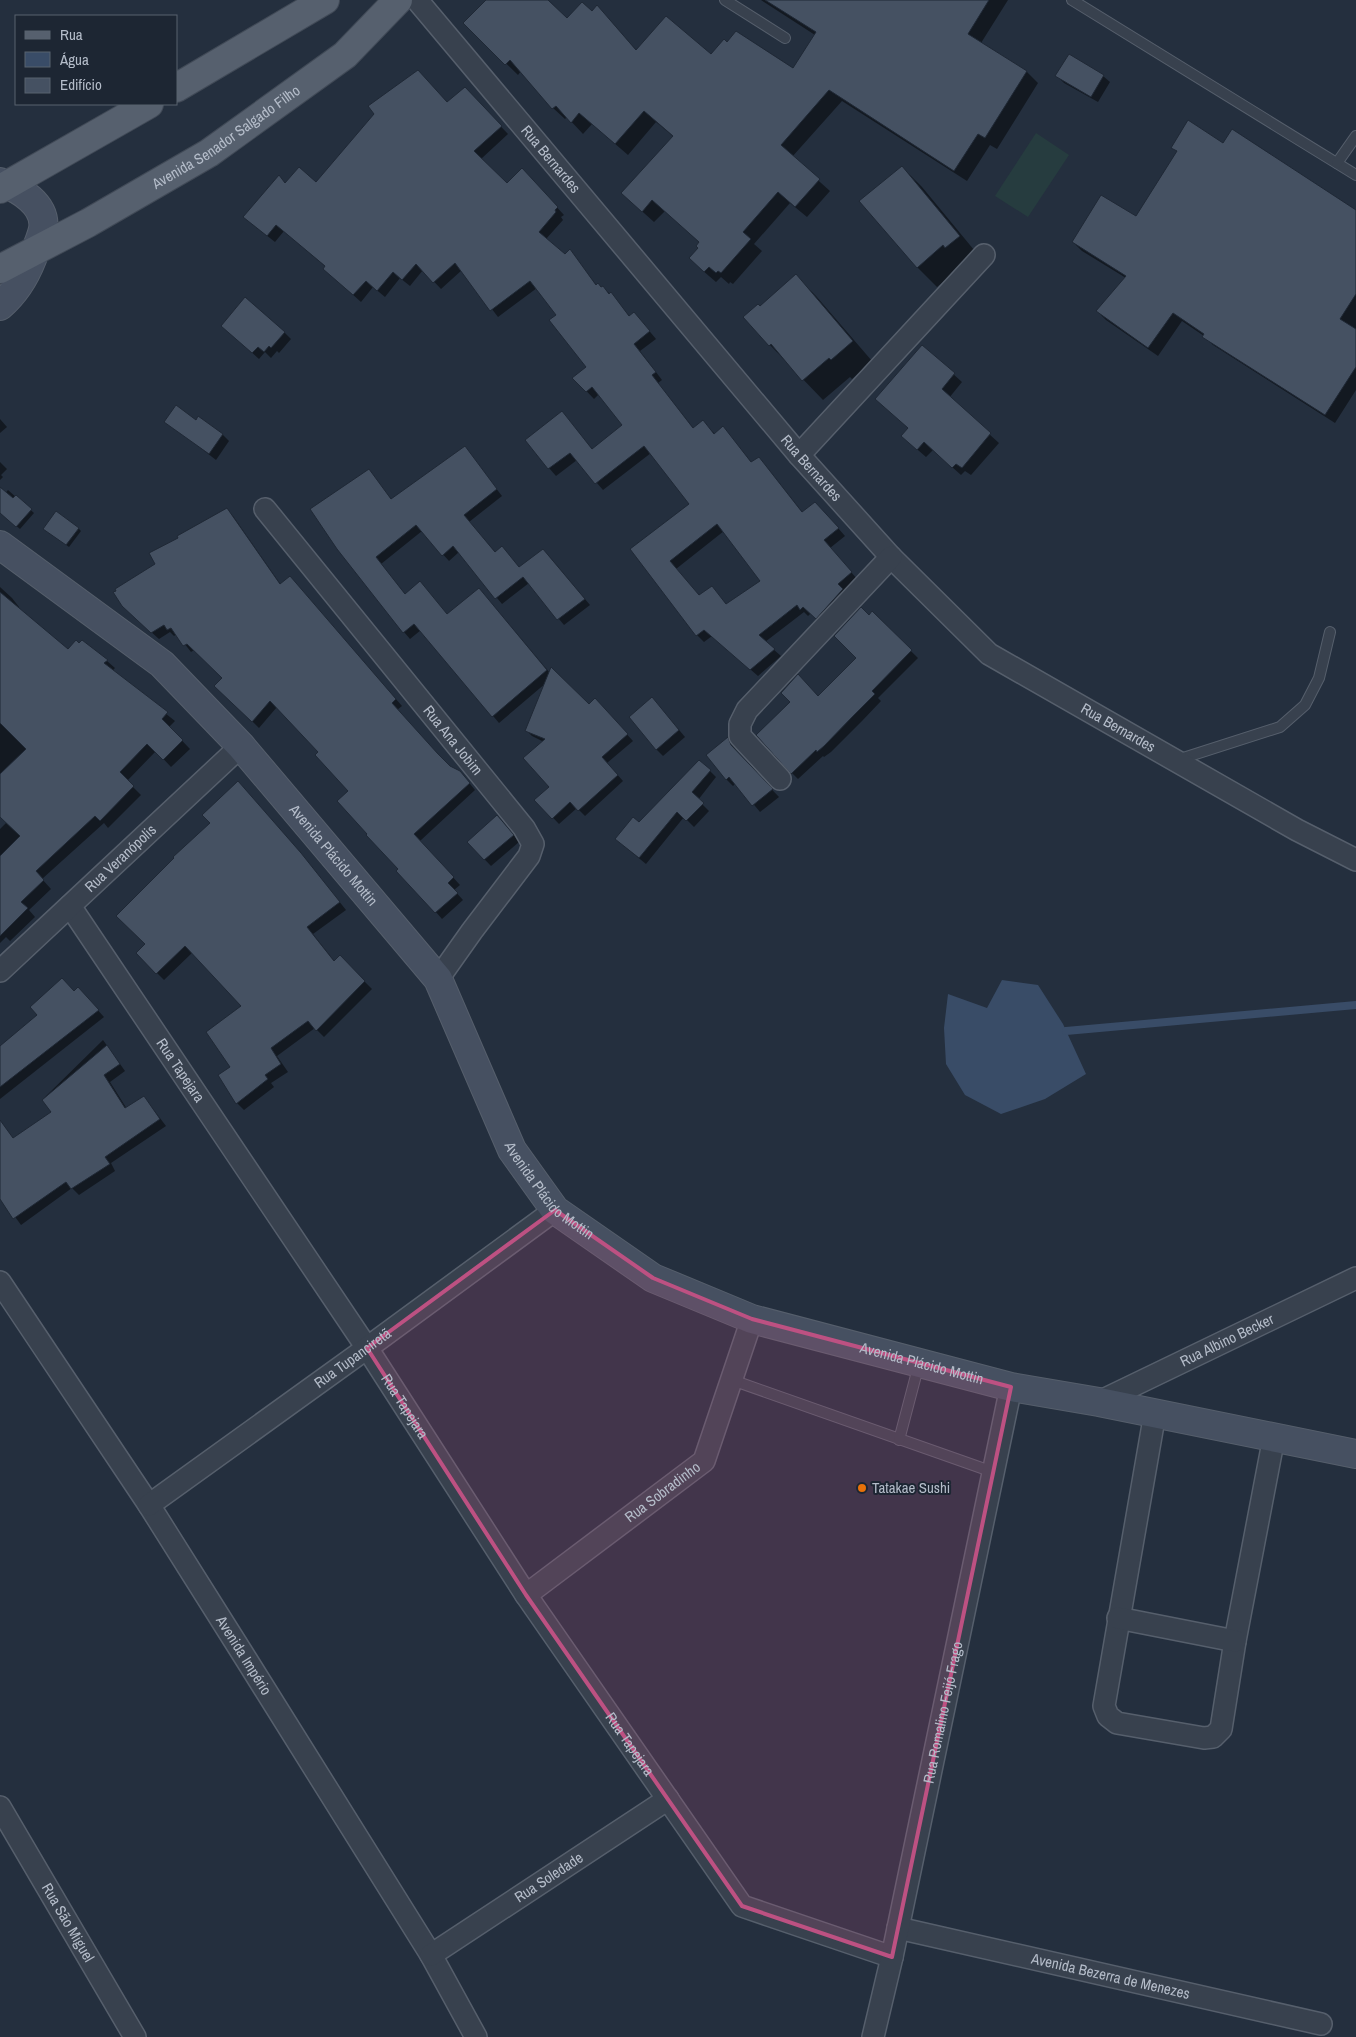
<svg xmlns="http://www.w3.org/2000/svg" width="1356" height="2037" viewBox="0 0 1356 2037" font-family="'Archivo Narrow',sans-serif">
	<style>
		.green { fill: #263c3f }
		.water { fill: #394c67 }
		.shadow { fill: #0007; fill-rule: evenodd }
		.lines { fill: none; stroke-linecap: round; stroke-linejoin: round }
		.stream { stroke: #394c67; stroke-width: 8 }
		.building { fill: #455162; stroke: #1f2835; fill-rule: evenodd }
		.service-casing { stroke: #565f6c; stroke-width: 12 }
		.minor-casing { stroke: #565f6c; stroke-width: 24 }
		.secondary-casing { stroke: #565f6c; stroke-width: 30 }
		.primary-casing { stroke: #414a57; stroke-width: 30 }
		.service { stroke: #38414e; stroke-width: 10 }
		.minor { stroke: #38414e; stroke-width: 21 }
		.secondary { stroke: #465061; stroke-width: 28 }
		.primary { stroke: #56606e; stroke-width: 28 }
		.marked { fill: #bd5182; fill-opacity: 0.2; stroke: #bd5182; stroke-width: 4; stroke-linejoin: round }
		.food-dot { fill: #e8710a; stroke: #1d2633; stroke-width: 2 }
		.labels { text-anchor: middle; stroke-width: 4; stroke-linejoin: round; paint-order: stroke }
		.street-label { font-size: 15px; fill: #b4bcc9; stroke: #1d2633 }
		.poi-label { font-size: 15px; fill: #b4bcc9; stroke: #1d2633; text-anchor: start }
	</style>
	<rect width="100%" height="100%" fill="#242f3e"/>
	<path class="green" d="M1036,133L1069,155L1028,217L995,196Z"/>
	<path class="water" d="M1002,980L1038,985L1063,1024L1086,1074L1045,1099L1001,1114L965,1095L946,1064L944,1028L948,994L987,1008Z"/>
	<g class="shadow">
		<path d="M487,0H546L567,20L592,12L608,18L637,51L711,56L794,70L815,35L761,0H1008L981,43L1027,72L1038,83L997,149L990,145L967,181L842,101L792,157L830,191L807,217L790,203L754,244L762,251L733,284L730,282L729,284L721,277L716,282L702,270L700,243L665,211L654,222L635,205L674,137L656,122L628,155L592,124L583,134L567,117L565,119L553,108L521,71L518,75L465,23Z"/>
		<path d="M1057,76H1103L1110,82L1098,102L1064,83Z"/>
		<path d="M465,89L508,134L481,159L507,185L529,177L564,215L561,217L563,220L546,239L565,256L570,251L597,286L601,288L603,287L610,294L611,293L630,317L641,321L656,339L640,351L662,380L658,383L694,429L703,422L715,434L723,427L752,463L759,458L766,466L803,513L823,511L845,536L830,548L858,580L824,625L811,613L808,616L804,612L765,642L781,656L758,676L712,636L704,642L697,635L631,549L690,504L651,453L603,490L577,460L556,476L549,468L562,413L593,450L624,425L599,394L594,399L574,378L588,367L558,316L537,288L498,317L462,270L441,289L423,270L410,286L400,278L385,297L373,287L361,302L332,276L326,267L284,231L275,242L252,224L286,184H316L448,104ZM724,531L761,581L727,605L712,588L700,597L676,569Z"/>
		<path d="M1224,144L1356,212V390L1335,423L1213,345L1204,336L1182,321L1158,356L1106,320L1097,311L1126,278L1082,251L1073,242L1136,218L1178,152L1173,147Z"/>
		<path d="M902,167L922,187L979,256L963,265L937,287L917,267Z"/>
		<path d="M796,276L816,296L872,361L852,379L850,377L823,400L770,345L760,307Z"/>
		<path d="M222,326L284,332L291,339L279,353L277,351L271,358L265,352L259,359Z"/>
		<path d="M922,346L962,382L949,398L999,443L971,475L965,471L961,475L933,450L926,457L911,444L909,429Z"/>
		<path d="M0,419L7,427L0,433Z"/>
		<path d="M166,421H196L223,435L229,441L216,460Z"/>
		<path d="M465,448L502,496L469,522L496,553L520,568L549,556L590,605L564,625L529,583L502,604L459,552L449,561L422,531L381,564L406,595L448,615L485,596L550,673L589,705L601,706L633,741L607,763L623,781L585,816L577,808L559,824L536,800L551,787L544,742L532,736L526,730L546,683L499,723L421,630L410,639L404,632L338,548L369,471L392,500Z"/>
		<path d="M0,462L7,469L1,475L3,477L0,480Z"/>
		<path d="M8,490L34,513L20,529L0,512V499Z"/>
		<path d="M227,510L233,516L281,585L296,584L402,706L397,710L444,762L466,779L475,790L420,841L460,885L454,890L463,900L442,919L368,834L349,791L319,752L277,707L259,728L216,686L224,679L194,650L191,652L177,634L174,636L170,632L159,639L130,613L157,565Z"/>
		<path d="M78,528L81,531L69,547L47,531Z"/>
		<path d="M0,587L12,598L19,607L18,609L68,650L82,642L107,661L115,668L112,671L175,721L169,727L190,749L171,767L156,751L127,781L141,795L108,828L104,823L42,879L51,889L29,910L35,917L10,941L6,937L0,943V829L7,822L0,815Z"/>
		<path d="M872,613L918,658L878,698L881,701L862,721L831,752L824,757L823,756L798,779L792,773L791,702L818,698L858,658L869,616Z"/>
		<path d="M659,706L685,737L663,756L656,749Z"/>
		<path d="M728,739L734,745L737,753L779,797L760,812L736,783L733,786L727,780L707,755Z"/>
		<path d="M710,771L716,777L698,800L709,811L694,827L684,817L646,864L624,846L639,824Z"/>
		<path d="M245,790L308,862L346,910L313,934L335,962L340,957L372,989L324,1037L315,1028L277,1056L288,1072L271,1083L274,1087L244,1110L237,1103L232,1067L243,1006L193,952L164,980L137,953L146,944Z"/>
		<path d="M504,823L519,842L491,866L468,842Z"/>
		<path d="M74,992L84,995L104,1017L0,1099V1048Z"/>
		<path d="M103,1040L125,1071L110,1082L127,1109L144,1097L166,1126L111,1163L115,1171L79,1195L72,1188L21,1225L0,1196V1135L8,1133L14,1139L52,1113L43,1099Z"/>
	</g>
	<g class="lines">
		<path class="stream" d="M1066,1031L1356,1005"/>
	</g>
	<g class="building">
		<path d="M486,0H548L567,18L582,2L592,11L597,5L636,50L666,16L711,54L724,39L727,42L736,31L793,68L816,32L765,0H989L968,34L1027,71L985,138L978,134L954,171L829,90L781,145L820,179L795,207L778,192L743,232L751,239L721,273L718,271L716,273L709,267L704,272L689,258L698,248L696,246L699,242L652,200L642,212L621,193L673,136L644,111L615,144L579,113L571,123L556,106L552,109L510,60L505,65L463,23Z"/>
		<path d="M1069,54L1104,75L1091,97L1055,76Z"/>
		<path d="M418,70L447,102L465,87L502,126L474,151L507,183L522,168L558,207L555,210L556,212L539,232L565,254L570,249L596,285L598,283L601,287L603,286L609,294L611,292L629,316L634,312L650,331L634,344L656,372L652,375L693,428L703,420L714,434L723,426L751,462L759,457L802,512L815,502L839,528L824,540L852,572L838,584L843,589L816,619L803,607L800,610L797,605L759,635L775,649L750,670L704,630L696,636L630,549L689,504L644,446L595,484L570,453L548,469L525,440L562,411L592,449L622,425L592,387L586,392L572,378L586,367L549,320L556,315L530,281L490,311L455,263L433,283L416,264L402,280L393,272L377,291L366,281L353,295L323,269L325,266L276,225L267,236L243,217L279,175L285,183L299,167L316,182L374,114L368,106ZM717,524L760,581L726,604L712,586L699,595L670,561Z"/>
		<path d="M1188,120L1223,143L1232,129L1356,210V294L1340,319L1356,329V367L1325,415L1202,337L1204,334L1173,313L1148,348L1096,311L1126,276L1072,242L1101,195L1136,216L1177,151L1171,148Z"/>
		<path d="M902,166L960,236L945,248L943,245L917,268L859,201Z"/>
		<path d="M796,274L853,341L831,360L829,358L802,381L771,344L769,346L743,317L758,304L760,306Z"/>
		<path d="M245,297L285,332L271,348L269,346L264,352L258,347L252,353L221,326Z"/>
		<path d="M922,345L955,373L942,389L991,433L962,468L956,464L952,468L924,442L917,450L901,436L908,428L875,399Z"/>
		<path d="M176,405L196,420L198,416L223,434L209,454L164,422Z"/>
		<path d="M465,446L497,489L464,515L495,552L502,546L519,567L543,549L585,599L557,620L523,577L495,599L453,546L442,556L416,525L376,557L405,594L420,581L447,614L479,588L547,670L492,717L414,624L403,633L337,549L310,509L369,469L391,499Z"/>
		<path d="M0,487L13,498L16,495L32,509L16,527L0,513Z"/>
		<path d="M227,508L280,584L290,576L396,699L392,703L438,754L450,766L460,771L470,783L414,834L454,877L448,883L458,893L435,913L396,871L398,869L366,835L367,834L337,801L348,791L315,755L318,752L270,701L252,722L214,686L222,678L187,644L183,646L171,628L167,630L164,625L151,633L122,606L113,592L116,591L115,589L155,564L149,553L178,538L177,536Z"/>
		<path d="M56,511L79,528L66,545L43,529Z"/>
		<path d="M0,592L68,649L76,640L79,643L82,640L108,660L104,663L168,712L162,719L183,740L163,760L147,744L120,772L134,786L100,821L95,816L36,871L44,880L21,902L28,908L0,936V856L20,836L0,817V774L26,749L0,723Z"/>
		<path d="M861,607L869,615L872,611L912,650L872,691L875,694L855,714L824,746L817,752L816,750L791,774L756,735L790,702L781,693L798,674L818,696L856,658L834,636Z"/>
		<path d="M551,667L589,704L595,698L628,734L602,757L618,775L578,811L570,802L552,819L534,800L549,787L523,758L545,739L525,731Z"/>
		<path d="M652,697L679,730L656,750L629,717Z"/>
		<path d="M728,737L731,745L773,789L752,806L729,777L726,780L706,755Z"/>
		<path d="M699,760L711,770L692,792L704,803L686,821L677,812L639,858L615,839L633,817L639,822Z"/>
		<path d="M238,781L301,853L340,902L307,927L334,961L340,955L365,981L316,1031L308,1021L271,1048L281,1064L265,1075L268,1079L236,1104L218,1075L230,1067L206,1032L241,1006L185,946L156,974L136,953L145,944L116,916L174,858L173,857L210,823L202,815Z"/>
		<path d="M497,815L514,835L484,860L467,842Z"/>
		<path d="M62,978L74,991L78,987L99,1010L0,1087V1046L37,1015L30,1007Z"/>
		<path d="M107,1045L120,1064L104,1075L125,1108L144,1096L160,1119L105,1157L110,1164L71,1189L66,1182L13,1219L0,1199V1120L13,1138L51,1112L42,1100Z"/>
	</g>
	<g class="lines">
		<defs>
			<g id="service">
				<path d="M725,0L785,38"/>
				<path d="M1072,0L1356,175"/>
				<path d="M1337,163L1356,136"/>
				<path d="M1177,760L1280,727L1305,705L1319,678L1330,632"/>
				<path d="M732,1380L993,1472"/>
				<path d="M899,1440L919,1364"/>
			</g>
			<g id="minor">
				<path id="s1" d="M417,0L799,455L891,557L989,654L1297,830L1356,860"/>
				<path d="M799,455L984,255"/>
				<path id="s2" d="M265,509L524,828L533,844L529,856L472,931L438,979"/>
				<path d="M780,779L740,736V724L747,710L891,557"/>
				<path id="s3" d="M70,906L367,1348L526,1595L742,1906L892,1957"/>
				<path id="s4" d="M0,971L241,746"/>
				<path id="s5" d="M0,1282L149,1505L246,1659L431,1955L476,2037"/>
				<path id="s6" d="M1099,1402L1356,1278"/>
				<path d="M1155,1413L1104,1706L1108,1716L1117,1723L1204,1738L1213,1737L1221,1729L1235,1641L1274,1437"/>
				<path id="s7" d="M149,1505L367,1348L555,1210"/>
				<path id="s8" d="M526,1595L704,1461L752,1319"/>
				<path d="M1118,1618L1235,1641"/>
				<path id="s9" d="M0,1807L135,2037"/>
				<path id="s10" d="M898,1928L1321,2024"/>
				<path id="s11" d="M431,1955L668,1799"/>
				<path id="s12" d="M873,2037L892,1957L1011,1387"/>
			</g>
			<g id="secondary">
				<path d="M0,182C19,188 47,205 43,229C41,239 36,249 32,259C25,277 15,293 0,306"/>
				<path id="s13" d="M0,545L162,664L241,746L438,979L512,1150L555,1210L653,1278L752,1319L1011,1387L1099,1402L1356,1454"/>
			</g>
			<g id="primary">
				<path d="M176,88L325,0"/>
				<path d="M0,189L149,104"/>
				<path id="s14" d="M0,269L88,223L209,153L345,55L398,0"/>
			</g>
		</defs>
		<use href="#service" class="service-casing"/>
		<use href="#minor" class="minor-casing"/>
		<use href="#secondary" class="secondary-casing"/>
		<use href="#primary" class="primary-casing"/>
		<use href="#service" class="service"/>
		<use href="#minor" class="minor"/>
		<use href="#secondary" class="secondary"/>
		<use href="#primary" class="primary"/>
	</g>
	<path class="marked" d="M555,1210L653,1278L752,1319L1011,1387L892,1957L742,1906L526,1595L367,1348Z"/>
	<circle class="food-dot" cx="862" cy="1488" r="5"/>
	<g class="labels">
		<g class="street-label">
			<text dy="5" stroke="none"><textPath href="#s14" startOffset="262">Avenida Senador Salgado Filho</textPath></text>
			<text dy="5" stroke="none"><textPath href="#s1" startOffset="208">Rua Bernardes</textPath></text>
			<text dy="5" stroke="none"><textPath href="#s1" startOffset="612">Rua Bernardes</textPath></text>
			<text dy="5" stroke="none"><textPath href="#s1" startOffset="1018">Rua Bernardes</textPath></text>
			<text dy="5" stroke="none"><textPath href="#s2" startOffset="298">Rua Ana Jobim</textPath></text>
			<text dy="5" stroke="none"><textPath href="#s13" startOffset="458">Avenida Plácido Mottin</textPath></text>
			<text dy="5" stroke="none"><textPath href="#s4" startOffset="165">Rua Veranópolis</textPath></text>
			<text dy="5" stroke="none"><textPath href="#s3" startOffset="198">Rua Tapejara</textPath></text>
			<text dy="5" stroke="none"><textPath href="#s13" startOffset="862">Avenida Plácido Mottin</textPath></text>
			<text dy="5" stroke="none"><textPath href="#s6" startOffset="142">Rua Albino Becker</textPath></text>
			<text dy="5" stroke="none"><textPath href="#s7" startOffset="251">Rua Tupanciretã</textPath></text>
			<text dy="5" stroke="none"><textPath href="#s13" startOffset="1282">Avenida Plácido Mottin</textPath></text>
			<text dy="5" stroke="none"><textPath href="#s3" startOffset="602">Rua Tapejara</textPath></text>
			<text dy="5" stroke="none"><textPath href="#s8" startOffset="171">Rua Sobradinho</textPath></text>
			<text dy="5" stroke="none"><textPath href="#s5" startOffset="446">Avenida Império</textPath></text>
			<text dy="5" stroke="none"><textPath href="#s12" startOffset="332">Rua Romalino Feijó Frago</textPath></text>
			<text dy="5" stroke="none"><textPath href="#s3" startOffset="1008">Rua Tapejara</textPath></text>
			<text dy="5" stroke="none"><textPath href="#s11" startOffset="141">Rua Soledade</textPath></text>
			<text dy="5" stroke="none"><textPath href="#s9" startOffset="134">Rua São Miguel</textPath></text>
			<text dy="5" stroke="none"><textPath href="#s10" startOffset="218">Avenida Bezerra de Menezes</textPath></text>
		</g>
		<g class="poi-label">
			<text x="872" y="1493">Tatakae Sushi</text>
		</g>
	</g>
	<rect x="15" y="15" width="162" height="90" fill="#1d2633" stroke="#59626f"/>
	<rect x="25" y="31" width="25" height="8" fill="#56606e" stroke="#59626f"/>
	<text x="60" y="40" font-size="15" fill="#b4bcc9">Rua</text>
	<rect x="25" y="52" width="25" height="15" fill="#394c67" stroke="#59626f"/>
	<text x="60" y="65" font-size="15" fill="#b4bcc9">Água</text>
	<rect x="25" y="78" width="25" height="15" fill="#455162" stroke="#59626f"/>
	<text x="60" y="90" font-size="15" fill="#b4bcc9">Edifício</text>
</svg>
